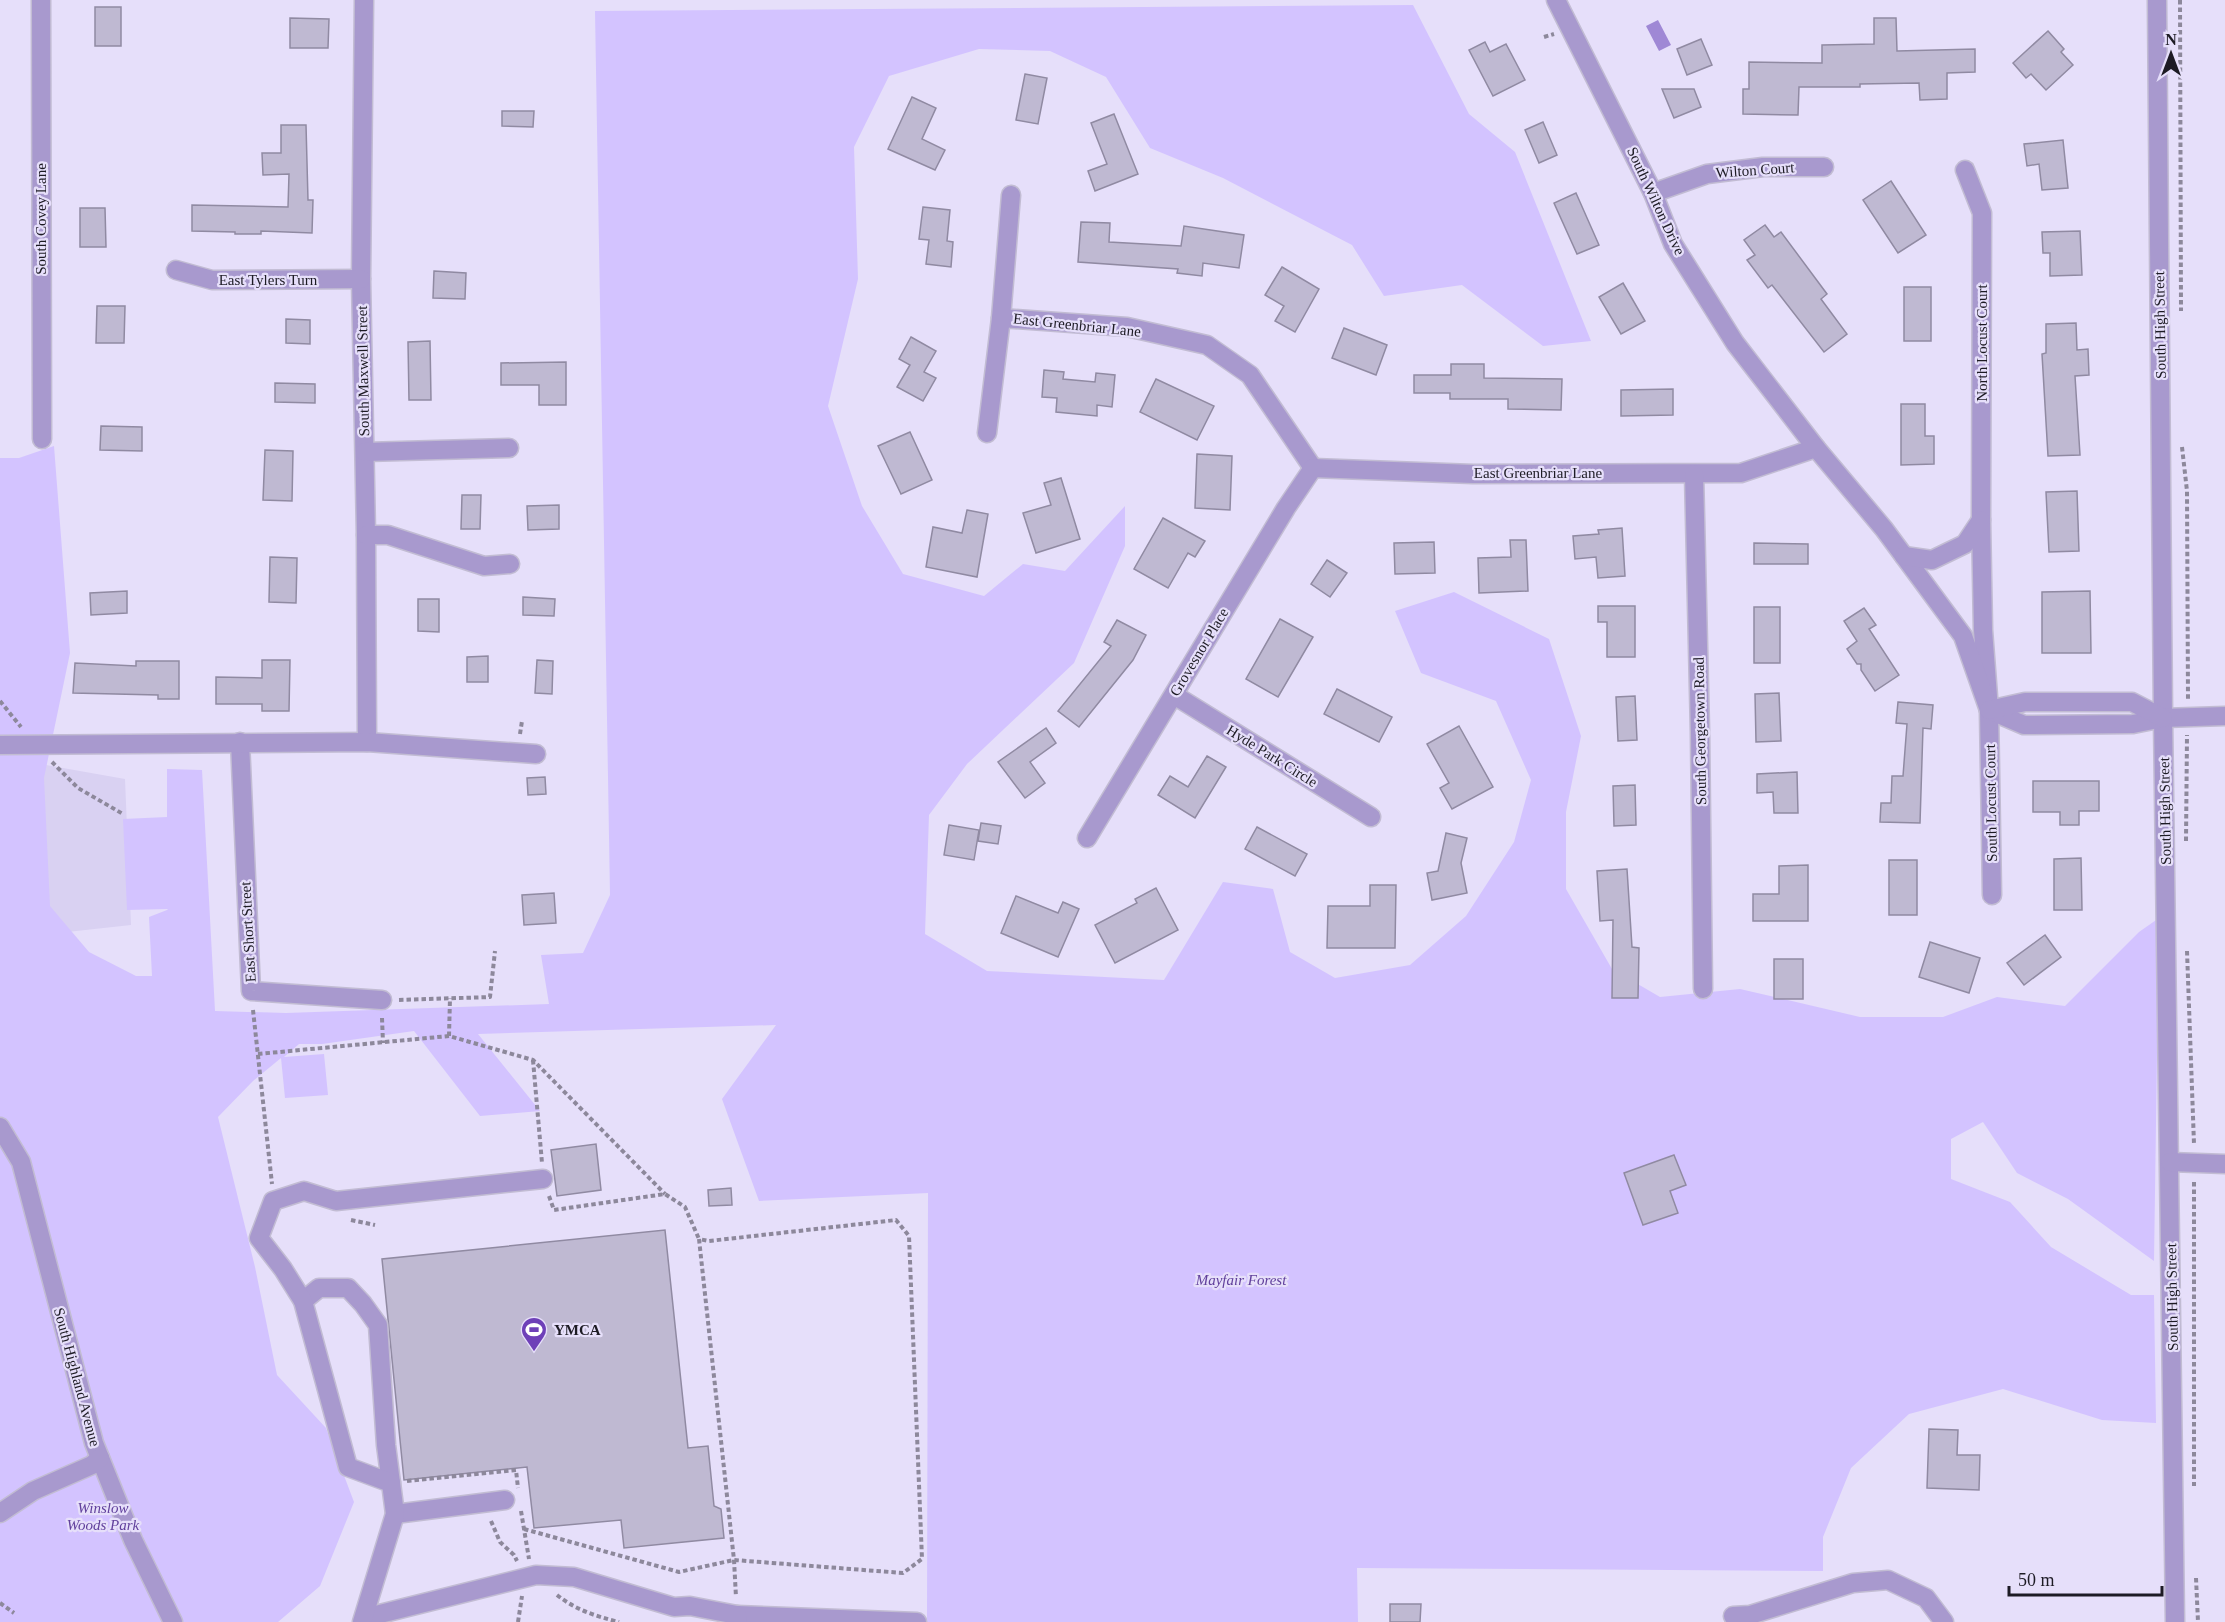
<svg xmlns="http://www.w3.org/2000/svg" width="2225" height="1622" viewBox="0 0 2225 1622" font-family="Georgia,serif">
	<style>
		.built { fill: #d9d1f2 }
		.green { fill: #d3c3ff }
		.water { fill: #9f88d5 }
		.building { fill: #bfb9d2; stroke: #908aa2; stroke-width: 1.5 }
		.lines { fill: none; stroke-linecap: round; stroke-linejoin: round }
		.minor-casing { stroke: #c2bcd3; stroke-width: 21 }
		.path { stroke: #8d889b; stroke-width: 4; stroke-dasharray: 4.5 3; stroke-linecap: butt }
		.minor { stroke: #a899ce; stroke-width: 18 }
		.labels { text-anchor: middle; stroke-width: 4.5; stroke-linejoin: round; paint-order: stroke }
		.street-label { font-size: 15px; fill: #1d1b24; stroke: #e6dffa }
		.park-label { font-size: 15px; font-style: italic; fill: #61409c; stroke: #e6dffa }
		.poi-label { font-size: 15px; font-weight: bold; fill: #1d1b24; stroke: #e6dffa; text-anchor: start }
	</style>
	<rect width="100%" height="100%" fill="#e6dffa"/>
	<path class="built" d="M0,470L46,765L125,779L131,925L58,933L35,884Z"/>
	<path class="green" d="M1413,5L1469,114L1515,152L1591,341L1543,346L1462,285L1384,296L1352,245L1223,178L1150,148L1106,77L1050,51L979,49L889,76L854,147L858,279L828,406L862,506L903,574L984,596L1023,564L1065,571L1125,506V546L1074,663L967,764L929,815L925,934L987,971L1164,980L1223,882L1273,889L1290,952L1335,978L1410,965L1466,916L1514,842L1531,780L1496,701L1421,673L1395,611L1454,592L1549,639L1581,736L1566,812V889L1612,969L1660,997L1740,989L1860,1017H1943L1997,997L2065,1006L2139,932L2159,918L2154,1261L2068,1199L2017,1173L1983,1122L1951,1139V1179L2010,1202L2051,1247L2131,1295H2154L2156,1423L2102,1420L2003,1389L1909,1414L1851,1468L1823,1537V1571L1357,1568L1358,1622H927L928,1193L759,1201L722,1099L776,1025L478,1034L540,1111L480,1116L414,1031L322,1044H299L284,1057L324,1054L328,1095L285,1098L281,1058L253,1081L218,1117L255,1267L277,1375L326,1428L354,1502L320,1586L278,1622H0V458H19L54,446L70,653L44,778L50,906L89,952L136,976H152L149,917L167,910L168,909L127,910L123,819L167,817V769L202,770L215,1011L286,1013L549,1004L541,955L583,953L610,895L595,11Z"/>
	<path class="water" d="M1658,20L1671,45L1659,51L1646,26Z"/>
	<g class="building">
		<rect x="95" y="7" width="26" height="39"/>
		<path d="M290,18L329,19L328,48H290Z"/>
		<path d="M1874,18H1896L1897,51L1975,49V72L1947,73V99L1920,100L1919,83L1860,84V87H1799L1798,115L1743,114V89H1749V62L1822,63V45L1874,44Z"/>
		<path d="M2048,31L2064,49L2061,52L2073,65L2046,90L2031,74L2026,78L2013,63Z"/>
		<path d="M1701,39L1712,65L1687,75L1677,49Z"/>
		<path d="M1485,42L1490,52L1506,44L1525,80L1493,96L1469,50Z"/>
		<path d="M1025,74L1047,78L1038,124L1016,120Z"/>
		<path d="M1662,89H1694L1701,107L1674,118Z"/>
		<path d="M912,97L936,108L922,139L945,150L935,170L888,149Z"/>
		<path d="M502,111H534L533,127L502,126Z"/>
		<path d="M1114,114L1138,174L1095,191L1088,171L1107,164L1091,123Z"/>
		<path d="M1543,122L1557,155L1539,163L1525,130Z"/>
		<path d="M281,125H306L308,200H313L312,233L261,231V234H235V232L192,231V205L288,207L289,174L263,175L262,153H281Z"/>
		<path d="M2063,140L2068,188L2042,190L2039,164L2027,166L2024,144Z"/>
		<path d="M1891,181L1926,235L1898,253L1863,200Z"/>
		<path d="M1576,193L1599,245L1577,254L1554,203Z"/>
		<path d="M923,207L950,210L947,241L953,242L951,267L926,264L929,240L919,239Z"/>
		<path d="M80,208H105L106,247H80Z"/>
		<path d="M1081,222L1110,223L1109,242L1181,246L1184,226L1244,235L1239,268L1203,263L1202,276L1177,273L1178,269L1078,262Z"/>
		<path d="M1765,225L1774,237L1781,232L1827,294L1821,299L1847,334L1824,352L1772,285L1768,288L1747,260L1755,255L1744,240Z"/>
		<path d="M2080,231L2082,275L2050,276V253H2043L2042,232Z"/>
		<path d="M1282,267L1319,289L1295,332L1275,321L1284,306L1265,295Z"/>
		<path d="M434,271L466,273L465,299L433,298Z"/>
		<path d="M1623,283L1645,321L1621,334L1599,297Z"/>
		<rect x="1904" y="287" width="27" height="54"/>
		<path d="M97,306H125L124,343H96Z"/>
		<path d="M286,319L310,320V344L286,343Z"/>
		<path d="M2076,323L2077,350L2088,349L2089,375L2075,376L2080,455L2048,456L2042,354L2046,353V324Z"/>
		<path d="M1344,328L1387,345L1376,375L1332,358Z"/>
		<path d="M911,337L936,351L924,372L936,378L923,401L897,387L910,365L899,359Z"/>
		<path d="M430,341L431,400H409L408,342Z"/>
		<path d="M566,362V405H539V385H501V363Z"/>
		<path d="M1451,364H1484V378L1562,379L1561,410L1508,409V399H1450V393H1414V375H1451Z"/>
		<path d="M1044,370L1064,372L1063,379L1095,382L1096,373L1115,375L1112,407L1097,405V416L1056,412L1057,398L1042,397Z"/>
		<path d="M1156,379L1214,406L1197,440L1140,412Z"/>
		<path d="M275,383L315,384V403L275,402Z"/>
		<path d="M1673,389V415L1621,416V390Z"/>
		<path d="M1901,404H1925V436H1934V464L1901,465Z"/>
		<path d="M101,426L142,427V451L100,450Z"/>
		<path d="M910,432L932,480L901,494L878,446Z"/>
		<path d="M265,450L293,451L292,501L263,500Z"/>
		<path d="M1197,454L1232,456L1230,510L1195,508Z"/>
		<path d="M1061,478L1080,539L1036,553L1023,513L1051,505L1044,483Z"/>
		<path d="M2077,491L2079,551L2049,552L2046,492Z"/>
		<path d="M462,495H481L480,529H461Z"/>
		<path d="M559,505V529L528,530L527,506Z"/>
		<path d="M967,510L988,514L977,577L926,567L933,527L962,533Z"/>
		<path d="M1163,518L1205,541L1195,557L1188,553L1168,588L1134,569Z"/>
		<path d="M1622,528L1625,576L1598,578L1596,557L1575,559L1573,536L1599,534L1598,530Z"/>
		<path d="M1510,540H1526L1528,591L1479,593L1478,558L1511,557Z"/>
		<path d="M1434,542L1435,573L1395,574L1394,543Z"/>
		<path d="M1754,543L1808,544V564H1754Z"/>
		<path d="M270,557L297,558L296,603L269,602Z"/>
		<path d="M1327,560L1347,573L1330,597L1311,584Z"/>
		<path d="M127,591V613L91,615L90,593Z"/>
		<path d="M2090,591L2091,653H2042V592Z"/>
		<path d="M523,597L555,599L554,616L523,615Z"/>
		<path d="M418,599H439V632L418,631Z"/>
		<path d="M1598,606H1635V657H1607V622H1598Z"/>
		<rect x="1754" y="607" width="26" height="56"/>
		<path d="M1864,608L1876,625L1869,629L1899,675L1875,691L1861,670V664H1857L1847,649L1857,641L1844,621Z"/>
		<path d="M1280,619L1313,637L1278,697L1246,679Z"/>
		<path d="M1117,620L1146,635L1133,660L1079,727L1058,711L1111,646L1104,642Z"/>
		<path d="M488,656V682H467V657Z"/>
		<path d="M262,660H290L289,711H262V704H216V677L262,678Z"/>
		<path d="M537,660L553,661L552,694L535,693Z"/>
		<path d="M136,661H179V699H158V695L73,693L75,663L136,666Z"/>
		<path d="M1337,689L1392,717L1379,742L1324,714Z"/>
		<path d="M1779,693L1781,741L1756,742L1755,694Z"/>
		<path d="M1635,696L1637,740L1618,741L1616,697Z"/>
		<path d="M1898,702L1933,705L1931,729L1923,728L1920,823L1880,822L1881,803H1891L1892,776H1903L1907,724L1896,723Z"/>
		<path d="M1459,726L1493,787L1452,809L1440,788L1449,783L1427,744Z"/>
		<path d="M1046,728L1056,743L1030,762L1045,783L1025,798L998,762Z"/>
		<path d="M1207,756L1226,767L1195,818L1158,795L1170,776L1188,787Z"/>
		<path d="M1797,772L1798,813H1774L1773,792L1757,793V774Z"/>
		<path d="M545,777L546,794L528,795L527,778Z"/>
		<path d="M2033,781H2099V811H2079V825H2060V812H2033Z"/>
		<path d="M1635,785L1636,825L1614,826L1613,786Z"/>
		<path d="M981,823L1001,826L998,844L978,841Z"/>
		<path d="M949,825L979,830L974,860L944,855Z"/>
		<path d="M1257,827L1307,854L1295,876L1245,849Z"/>
		<path d="M1446,833L1467,838L1461,863L1467,893L1432,900L1427,873L1438,871Z"/>
		<path d="M2081,858L2082,910H2054V859Z"/>
		<rect x="1889" y="860" width="28" height="55"/>
		<path d="M1808,865V921H1753V894H1779V866Z"/>
		<path d="M1627,869L1632,947L1639,948L1638,998H1612L1613,920L1600,921L1597,871Z"/>
		<path d="M1370,885H1396L1395,948H1327L1328,906H1370Z"/>
		<path d="M1156,888L1178,930L1115,963L1095,925L1137,903L1135,899Z"/>
		<path d="M554,893L556,923L524,925L522,895Z"/>
		<path d="M1016,896L1058,913L1063,902L1079,909L1058,957L1001,933Z"/>
		<path d="M2045,935L2061,957L2024,985L2007,963Z"/>
		<path d="M1930,942L1980,958L1969,993L1919,977Z"/>
		<rect x="1774" y="959" width="29" height="40"/>
		<path d="M596,1144L601,1190L557,1196L551,1150Z"/>
		<path d="M1674,1155L1686,1185L1670,1191L1678,1213L1643,1225L1624,1173Z"/>
		<path d="M731,1188L732,1205L709,1206L708,1190Z"/>
		<path d="M665,1230L688,1448L708,1446L714,1506L721,1509L724,1538L624,1548L621,1520L534,1528L527,1467L404,1480L382,1259Z"/>
		<path d="M1929,1429L1958,1430L1957,1455H1980L1979,1490L1927,1488Z"/>
		<path d="M1390,1604H1421L1420,1622H1390Z"/>
	</g>
	<g class="lines">
		<defs>
			<g id="minor">
				<path d="M41,0L42,439"/>
				<path d="M364,0L361,279L366,535L367,742"/>
				<path d="M1556,0L1653,193L1673,244L1735,343L1816,448"/>
				<path d="M2157,0L2163,718L2175,1622"/>
				<path d="M1965,170L1982,213L1981,520L1983,630L1989,710L1992,895"/>
				<path d="M1653,193L1707,174L1763,167H1824"/>
				<path d="M176,270L212,280L361,279"/>
				<path d="M1001,318L1127,327L1207,345L1250,375L1313,468"/>
				<path d="M987,433L1001,318L1011,195"/>
				<path d="M365,452L509,448"/>
				<path d="M1313,468L1473,474L1741,473L1816,448L1884,529L1963,636L1989,710L2024,725L2133,724L2163,718L2225,716"/>
				<path d="M1694,474L1700,732L1703,989"/>
				<path d="M366,535H388L484,566L510,564"/>
				<path d="M1904,556L1932,560L1965,544L1981,520"/>
				<path d="M1174,695L1371,817"/>
				<path d="M1989,710L2025,702H2132L2163,718"/>
				<path d="M240,742L251,991L382,1000"/>
				<path d="M0,745L367,742L536,754"/>
				<path d="M1087,838L1286,508L1313,468"/>
				<path d="M0,1127L21,1162L94,1443L133,1540L173,1622"/>
				<path d="M2170,1162L2225,1164"/>
				<path d="M303,1301L319,1288H348L363,1304L378,1325L386,1445L391,1483"/>
				<path d="M0,1513L33,1491L92,1465L100,1458"/>
				<path d="M395,1514L505,1500"/>
				<path d="M737,1615L917,1622"/>
				<path d="M1733,1616L1750,1615L1853,1583L1888,1580L1926,1598L1944,1622"/>
				<path d="M364,1618L536,1575L574,1577L674,1607L690,1606L737,1615L738,1622"/>
				<path d="M362,1622L395,1514L391,1483L348,1467L303,1301L283,1269L259,1238L273,1201L304,1191L336,1201L543,1179"/>
			</g>
		</defs>
		<use href="#minor" class="minor-casing"/>
		<g class="path">
			<path d="M2180,0L2181,311"/>
			<path d="M1544,37L1554,34"/>
			<path d="M2182,447L2187,491L2188,700"/>
			<path d="M0,701L21,727"/>
			<path d="M520,734L522,721"/>
			<path d="M52,762L78,788L123,814"/>
			<path d="M2186,841L2187,735"/>
			<path d="M2187,951L2194,1144"/>
			<path d="M399,1000L490,997L495,951"/>
			<path d="M253,1010L272,1184"/>
			<path d="M382,1018L383,1043"/>
			<path d="M449,1036L450,998"/>
			<path d="M258,1054L449,1036L533,1060L665,1194"/>
			<path d="M533,1060L542,1163"/>
			<path d="M2194,1182V1486"/>
			<path d="M549,1196L554,1210L665,1194L685,1207L699,1239"/>
			<path d="M351,1220L375,1225"/>
			<path d="M407,1481L516,1470L518,1488"/>
			<path d="M521,1511L529,1559"/>
			<path d="M491,1521L500,1542L514,1555L517,1561"/>
			<path d="M524,1529L679,1572L734,1560L903,1573L922,1559L909,1236L896,1220L709,1241L699,1239L734,1560L736,1597"/>
			<path d="M2196,1578L2198,1622"/>
			<path d="M557,1595C576,1610 595,1616 619,1622"/>
			<path d="M0,1603L14,1613"/>
			<path d="M518,1622L522,1596"/>
		</g>
		<use href="#minor" class="minor"/>
	</g>
	<defs>
		<symbol id="stadium-pin" viewBox="-11 -11 22 30"><path d="M0 17L-7.5 6A9.5 9.5 0 1 1 7.5 6Z" fill="#6e40b8" stroke="#e6dffa"/><path d="M0-5a6.5 5 0 1 0 0 10a6.5 5 0 1 0 0-10ZM-3.5-1.8h7v3.6h-7Z" fill="#fff"/></symbol>
	</defs>
	<g fill-rule="evenodd">
		<use href="#stadium-pin" x="519" y="1315" width="30" height="40"/>
	</g>
	<g class="labels">
		<g class="street-label">
			<text transform="translate(1755 170) rotate(-4)" y="5">Wilton Court</text>
			<text transform="translate(1656 201) rotate(65)" y="5">South Wilton Drive</text>
			<text transform="translate(41 219) rotate(-90)" y="5">South Covey Lane</text>
			<text x="268" y="285">East Tylers Turn</text>
			<text transform="translate(1077 325) rotate(6)" y="5">East Greenbriar Lane</text>
			<text transform="translate(2160 325) rotate(-91)" y="5">South High Street</text>
			<text transform="translate(1982 343) rotate(-90)" y="5">North Locust Court</text>
			<text transform="translate(363 371) rotate(-91)" y="5">South Maxwell Street</text>
			<text x="1538" y="478">East Greenbriar Lane</text>
			<text transform="translate(1199 652) rotate(-59)" y="5">Grovesnor Place</text>
			<text transform="translate(1700 731) rotate(-91)" y="5">South Georgetown Road</text>
			<text transform="translate(1272 756) rotate(32)" y="5">Hyde Park Circle</text>
			<text transform="translate(1991 803) rotate(-91)" y="5">South Locust Court</text>
			<text transform="translate(2165 811) rotate(-91)" y="5">South High Street</text>
			<text transform="translate(248 932) rotate(-93)" y="5">East Short Street</text>
			<text transform="translate(2172 1297) rotate(-91)" y="5">South High Street</text>
			<text transform="translate(77 1377) rotate(75)" y="5">South Highland Avenue</text>
		</g>
		<g class="park-label">
			<text x="1241" y="1285">Mayfair Forest</text>
			<text x="103" y="1513">Winslow<tspan x="103" dy="17">Woods Park</tspan></text>
		</g>
		<g class="poi-label">
			<text x="554" y="1335">YMCA</text>
		</g>
	</g>
	<g transform="translate(2171 54)" stroke="#e6dffa" stroke-width="4.5" paint-order="stroke">
	<path d="M0-4.5L10 22L0 15L-10 22Z" fill="#1d1b24"/>
	<text y="-9" font-size="16" font-weight="bold" text-anchor="middle" fill="#1d1b24">N</text>
	</g>
	<path d="M2009 1586v9h153v-9" fill="none" stroke="#1d1b24" stroke-width="3"/>
	<text x="2018" y="1586" font-size="18" fill="#1d1b24" stroke="#e6dffa" stroke-width="4.5" paint-order="stroke">50 m</text>
</svg>
